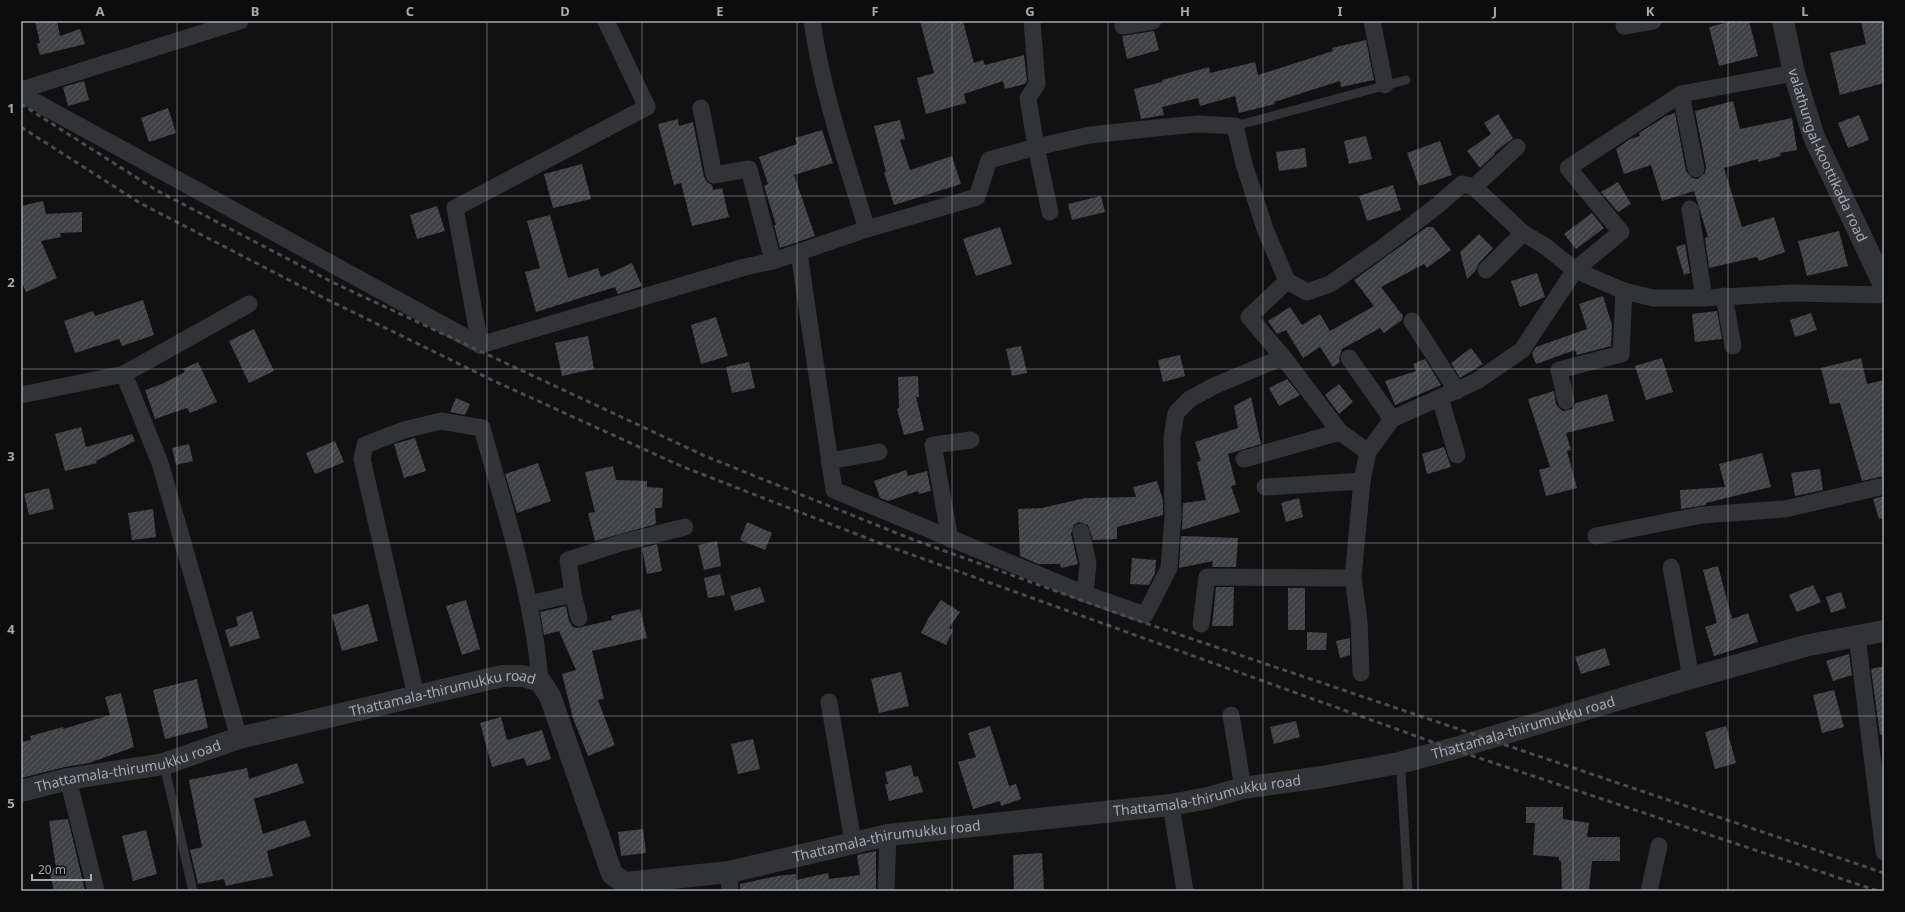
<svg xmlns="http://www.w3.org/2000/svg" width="1905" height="912" viewBox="0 0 1905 912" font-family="'Noto Sans',sans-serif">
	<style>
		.building { fill: url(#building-hatch) }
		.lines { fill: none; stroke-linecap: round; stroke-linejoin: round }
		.service { stroke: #323337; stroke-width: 9 }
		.minor { stroke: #323337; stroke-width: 17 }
		.tertiary { stroke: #323337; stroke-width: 22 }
		.rail { stroke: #494c50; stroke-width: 3; stroke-dasharray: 5 4; stroke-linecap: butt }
		.grid { fill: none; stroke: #a2aab2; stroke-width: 1; stroke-opacity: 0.55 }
		.labels { text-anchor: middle; stroke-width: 3; stroke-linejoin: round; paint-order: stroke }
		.street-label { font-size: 14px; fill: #a2aab2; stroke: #0c0c0d }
		.neatline { fill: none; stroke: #a2aab2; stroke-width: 1.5 }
		.grid-label { font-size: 13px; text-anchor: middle; font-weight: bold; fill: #a2aab2 }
	</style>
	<defs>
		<pattern id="building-hatch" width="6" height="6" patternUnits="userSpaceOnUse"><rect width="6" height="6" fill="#404145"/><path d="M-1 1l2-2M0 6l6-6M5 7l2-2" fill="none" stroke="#585a5d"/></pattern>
	</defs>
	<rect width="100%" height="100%" fill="#111112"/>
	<g class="building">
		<path d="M35,21H57L60,36L80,29L85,44L40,55L37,44L40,43Z"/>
		<path d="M920,21H963L974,63L983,60L985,65L1024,55L1027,81L1025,84L1005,89L1003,81L964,94L966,103L926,114L917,78L934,73Z"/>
		<path d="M1733,21H1749L1758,56L1719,66L1709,27Z"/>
		<path d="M1861,21H1884V83L1840,95L1830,53L1866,44Z"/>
		<path d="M1154,31L1159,50L1127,59L1122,36Z"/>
		<path d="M1366,40L1374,80L1341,87L1340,81L1274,102L1275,104L1239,113L1235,96L1200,106L1198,98L1162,107L1164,115L1141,119L1134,89L1162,82V80L1209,67L1210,73L1255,62L1258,75L1333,51L1332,48Z"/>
		<path d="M84,81L89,100L68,106L63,87Z"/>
		<path d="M1733,101L1740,129L1792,118L1797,150L1780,153L1781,156L1758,162V159L1724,168L1742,227L1774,217L1785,252L1759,261L1757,257L1709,268L1705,238L1708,237L1694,191L1662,201L1651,165L1624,174L1616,149L1630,139L1640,136L1639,133L1666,116L1675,113L1686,171L1692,178L1698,179L1705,173L1706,167L1695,111Z"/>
		<path d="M168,108L176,133L149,142L141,118Z"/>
		<path d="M1498,114L1513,138L1494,153L1495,154L1480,168L1467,151L1491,134L1484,123Z"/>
		<path d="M1859,115L1869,140L1848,148L1838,123Z"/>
		<path d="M678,119L679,126L693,122L704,177L707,182L712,185L713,190L722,188L729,217L692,226L681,183L674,185L658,124Z"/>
		<path d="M900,120L905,139L900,140L910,170L952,156L961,184L894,205L884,172H886L874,126Z"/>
		<path d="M822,130L833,163L794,175L815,236L780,248L774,225H776L764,186L768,184L759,157L797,144L795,138Z"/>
		<path d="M1366,136L1372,159L1349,164L1344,141Z"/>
		<path d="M1440,141L1452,175L1419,186L1407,153Z"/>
		<path d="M1305,148L1307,167L1279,171L1276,152Z"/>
		<path d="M582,164L591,199L553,208L544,174Z"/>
		<path d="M1618,182L1631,204L1618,212L1601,192Z"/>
		<path d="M1393,185L1401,210L1367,221L1359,196Z"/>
		<path d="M1101,196L1105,212L1072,220L1068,204Z"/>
		<path d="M43,201L46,214L82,212V232L60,233L61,237L41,241L57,278L26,292L21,281V206Z"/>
		<path d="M437,206L445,231L417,239L410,215Z"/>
		<path d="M1592,213L1604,228L1576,249L1564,234Z"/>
		<path d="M550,215L568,278L598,268L601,277L632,263L642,286L618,294L615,287L536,312L525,272L540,268L527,221Z"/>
		<path d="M1000,227L1012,264L976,276L963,239Z"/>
		<path d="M1427,227H1433L1451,250L1427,268L1424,264L1381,287L1403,316L1402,320L1384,333L1380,328L1342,349L1339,359L1340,362L1333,367L1320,347L1303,358L1286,330L1277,334L1268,321L1290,307L1302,325L1320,314L1330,331L1374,306L1354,280Z"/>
		<path d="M1839,231L1848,266L1807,276L1798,241Z"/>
		<path d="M1479,234L1493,248L1479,263L1476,270L1467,279L1460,252Z"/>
		<path d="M1685,244L1690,273L1684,275L1676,247Z"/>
		<path d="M1537,273L1545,297L1520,307L1511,281Z"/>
		<path d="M1603,296L1611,322L1612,323L1611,346L1577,355L1575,350L1536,364L1532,353L1536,347L1587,329L1579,304Z"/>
		<path d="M143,300L154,335L122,346L119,339L75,353L64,321L93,311L95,316Z"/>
		<path d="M1717,311L1722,339L1695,342L1692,314Z"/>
		<path d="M1811,313L1817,330L1795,337L1790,320Z"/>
		<path d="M716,317L728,356L701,364L691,325Z"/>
		<path d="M254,329L274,371L249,383L229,341Z"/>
		<path d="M588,336L594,369L562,376L555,343Z"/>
		<path d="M1021,346L1027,373L1012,376L1006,349Z"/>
		<path d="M1471,348L1483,364L1460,378L1451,363Z"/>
		<path d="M1180,355L1185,376L1163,382L1158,360Z"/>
		<path d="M1662,358L1673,392L1646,400L1635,366Z"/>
		<path d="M1861,358L1867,384L1884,380V476L1862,481L1840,403L1830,404L1821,368Z"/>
		<path d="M1425,359L1441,385L1395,405L1385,381L1416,371L1413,364Z"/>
		<path d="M198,362L217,402L190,413L187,408L155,419L145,390L162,384L185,372L183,369Z"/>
		<path d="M749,362L755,388L732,393L726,367Z"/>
		<path d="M918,376L919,397H916L924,430L904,435L897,409L899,408L898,377Z"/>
		<path d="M1287,379L1300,395L1279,406L1269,388Z"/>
		<path d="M1339,384L1353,402L1339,414L1325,395Z"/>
		<path d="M1554,391L1556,404L1559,408L1563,411L1572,409L1576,403L1607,394L1614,421L1566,433L1571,450L1567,451L1577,488L1546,496L1539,470L1550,467L1528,399Z"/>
		<path d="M1251,397L1261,444L1228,454L1236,485L1231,486L1240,512L1182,530L1183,503L1206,500L1197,462L1201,461L1195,442L1238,428L1234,406Z"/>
		<path d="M456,398L470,404L465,415L450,412Z"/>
		<path d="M81,427L86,447L132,434L135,441L96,461L97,463L65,471L55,434Z"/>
		<path d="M415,438L426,471L404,478L394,444Z"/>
		<path d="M335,441L344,462L315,474L306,453Z"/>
		<path d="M189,444L193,461L176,465L172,448Z"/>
		<path d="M1444,447L1451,467L1427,474L1422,454Z"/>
		<path d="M1762,453L1771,487L1706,503V505L1681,509L1680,490L1725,487L1719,464Z"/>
		<path d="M538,463L551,501L517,513L505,474Z"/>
		<path d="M613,466L616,480L647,481V487L663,488L662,508H655L656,524L595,541L588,513L595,512L585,472Z"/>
		<path d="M1820,469L1823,490L1795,496L1791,473Z"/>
		<path d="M906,470L908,476L927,471L931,491L919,494L918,491L888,501L880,498L874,481Z"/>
		<path d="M1157,481L1163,501V515L1117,527V539L1093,540L1088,525L1079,522L1074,525L1071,534L1078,564L1061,568L1060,564H1038L1020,556L1018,509L1042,508L1085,498L1136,497L1133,487Z"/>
		<path d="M49,488L54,509L29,515L24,494Z"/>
		<path d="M1884,496V518L1879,519L1873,499Z"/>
		<path d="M1299,498L1303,517L1286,522L1281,503Z"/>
		<path d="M153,509L156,537L132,540L128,513Z"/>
		<path d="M747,522L772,533L765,550L740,540Z"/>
		<path d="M1181,536L1238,538L1236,567H1212L1213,561L1179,568Z"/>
		<path d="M717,541L721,566L704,570L698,545Z"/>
		<path d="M657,544L662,571L647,574L642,548Z"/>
		<path d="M1132,558L1156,560L1155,573L1149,585L1130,584Z"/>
		<path d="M1718,566L1732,619L1748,613L1758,642L1714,656L1705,627L1717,623L1703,570Z"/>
		<path d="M720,574L725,595L708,598L704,578Z"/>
		<path d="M1813,585L1821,602L1797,612L1789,595Z"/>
		<path d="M760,587L765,602L735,611L730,596Z"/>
		<path d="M1216,587H1234L1233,626H1212Z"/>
		<rect x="1288" y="588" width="17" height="42"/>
		<path d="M1841,592L1846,608L1831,613L1826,597Z"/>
		<path d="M466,600L480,649L462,655L446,606Z"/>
		<path d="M941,600L960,612L949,628L953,630L946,645L921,633L929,617Z"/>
		<path d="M368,604L378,641L342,651L332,615Z"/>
		<path d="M566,606L569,621L573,627L577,628L612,620L611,616L640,609L647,638L592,651L604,699L598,700L615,745L588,756L573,718L562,674L576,670L559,631L544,635L540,612Z"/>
		<path d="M252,611L260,638L230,647L225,630L238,626L236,617Z"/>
		<path d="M1307,632L1327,633L1326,650H1307Z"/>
		<path d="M1350,638V655L1340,658L1336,641Z"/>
		<path d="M1605,648L1610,665L1581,674L1575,657Z"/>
		<path d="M1849,654L1852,675L1833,681L1826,661Z"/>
		<path d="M1884,666V734L1880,735L1871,669Z"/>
		<path d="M901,672L909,706L879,713L871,679Z"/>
		<path d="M197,679L208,728L165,739L153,690Z"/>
		<path d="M1834,690L1844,727L1822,733L1813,695Z"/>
		<path d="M121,693L134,747L89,763L65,767L21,778V742L31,740L30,736L63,727V729L110,715L105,697Z"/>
		<path d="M501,717L507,740L542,730L551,759L527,766L524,758L492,767L480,723Z"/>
		<path d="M1296,721L1300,737L1274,744L1270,727Z"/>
		<path d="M990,726L1009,786L1016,784L1021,799L1001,806L1000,801L973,809L958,762L976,757L968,733Z"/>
		<path d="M1726,726L1736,763L1715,769L1705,732Z"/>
		<path d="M753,739L760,769L738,774L731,744Z"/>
		<path d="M297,763L304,783L254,799L263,834L305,820L311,836L267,851L273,876L226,886L224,879L198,884L190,850L202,847L189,780L247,768L249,779Z"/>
		<path d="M911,765L914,777L918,776L923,792L889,801L885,784H888L885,772Z"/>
		<path d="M1526,807H1563V819L1589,823L1587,837H1620V861H1592L1589,891H1562L1561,861H1559V857L1533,855L1535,823H1526Z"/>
		<path d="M68,819L75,848L85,891H54L49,870L56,868L49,821Z"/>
		<path d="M643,829L646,853L621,856L618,832Z"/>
		<path d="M146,830L157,874L133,881L122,836Z"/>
		<path d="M876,851V891H740V884L777,876L796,874V880L828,873L829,879L860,875L857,855Z"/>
		<path d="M1042,853L1044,891H1014L1013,855Z"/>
	</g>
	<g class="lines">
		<g class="service">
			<path d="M1235,126L1406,80"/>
			<path d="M1399,763L1401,772L1408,891"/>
			<path d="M164,764L193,891"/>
		</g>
		<g class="minor">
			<path d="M606,21L647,107L455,208L480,345L745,267L773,261L867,229L977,197L989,160L1036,147L1050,212"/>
			<path d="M812,21C822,92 846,161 867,229"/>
			<path d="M1032,21L1037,84L1028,98L1036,147L1090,135L1165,127L1198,124L1235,126L1244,164L1265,229L1287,281L1307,292L1330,284L1382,248L1438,205L1462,184L1474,187L1523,233L1545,246L1575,270L1624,291L1653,298H1704L1793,293L1884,295"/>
			<path d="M1372,21L1385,85"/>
			<path d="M1123,26L1153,21"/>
			<path d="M1624,26L1653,21"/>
			<path d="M21,90L240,21"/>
			<path d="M21,94L480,345"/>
			<path d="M1681,94L1696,169"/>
			<path d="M701,108L714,175L749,169L773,261"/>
			<path d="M1474,187L1517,147"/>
			<path d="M1690,209L1704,298"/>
			<path d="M799,253L834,490L1085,594L1145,615L1169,568L1173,515L1172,437L1176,413L1190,399L1214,386L1283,357"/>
			<path d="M1486,270L1523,233"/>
			<path d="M1287,281L1249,317L1283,357L1340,432L1368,452"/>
			<path d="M1724,296L1733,346"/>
			<path d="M1412,321L1457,391"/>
			<path d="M1349,358L1392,419"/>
			<path d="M124,374L160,463L239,738"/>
			<path d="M21,395L124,374L249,304"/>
			<path d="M1440,398L1457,455"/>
			<path d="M1566,401L1559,370L1621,354L1624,291"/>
			<path d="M1244,459L1340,432"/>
			<path d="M829,461L879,452"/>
			<path d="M1265,487L1362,481"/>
			<path d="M1081,532L1088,563L1085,594"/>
			<path d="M1596,536L1702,515L1785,509L1884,486"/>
			<path d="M950,539L933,445L971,440"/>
			<path d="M1671,567L1691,678"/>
			<path d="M573,594L579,618"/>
			<path d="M529,604L573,594L568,560L621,543L685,527"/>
			<path d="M1201,624L1207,577L1353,578"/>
			<path d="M1857,636L1884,852"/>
			<path d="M1361,673L1359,621L1353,578L1362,481L1368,452L1392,419L1477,381L1522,350L1575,270L1621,232L1568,168L1681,94L1794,73"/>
			<path d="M416,696L362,459L365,445L404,430L441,421L482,428C505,511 533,595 540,681"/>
			<path d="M829,702L853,842"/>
			<path d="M1231,715L1243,788"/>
			<path d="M68,779L96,891"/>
			<path d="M1171,805L1185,891"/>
			<path d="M729,872L730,891"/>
			<path d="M886,891L888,835"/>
			<path d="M1649,891L1659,846"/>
		</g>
		<g class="tertiary">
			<path id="s1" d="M1783,21L1794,73L1814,137L1884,285"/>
			<path id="s2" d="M21,791L68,779L164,764L239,738L502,676H523L540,681L550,696L612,874L625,883L729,872L888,835L1171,805L1208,798L1243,788L1322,777L1399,763L1452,749L1691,678L1809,645L1884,631"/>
		</g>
		<g class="rail">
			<path d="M21,104L156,190L334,283L705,456L914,540L1142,622L1884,873"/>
			<path d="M21,127L140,203L318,295L492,380L681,466L882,544L1452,749L1878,891"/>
		</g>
	</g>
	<path class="grid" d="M177,21V891M332,21V891M487,21V891M642,21V891M797,21V891M952,21V891M1108,21V891M1263,21V891M1418,21V891M1573,21V891M1728,21V891M21,196H1884M21,369H1884M21,543H1884M21,716H1884"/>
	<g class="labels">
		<g class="street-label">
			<text dy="5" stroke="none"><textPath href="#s1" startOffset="142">valathungal-koottikada road</textPath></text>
			<text dy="5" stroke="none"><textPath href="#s2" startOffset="434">Thattamala-thirumukku road</textPath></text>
			<text dy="5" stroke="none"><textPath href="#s2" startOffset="1670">Thattamala-thirumukku road</textPath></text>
			<text dy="5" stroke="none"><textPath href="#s2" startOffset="110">Thattamala-thirumukku road</textPath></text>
			<text dy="5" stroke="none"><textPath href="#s2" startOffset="1346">Thattamala-thirumukku road</textPath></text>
			<text dy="5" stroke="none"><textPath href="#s2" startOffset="1022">Thattamala-thirumukku road</textPath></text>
		</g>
	</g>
	<rect width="1905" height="912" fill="none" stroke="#0c0c0d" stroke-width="44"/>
	<path d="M32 874v6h59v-6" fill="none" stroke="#a2aab2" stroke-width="2"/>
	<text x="38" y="874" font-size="12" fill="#a2aab2" stroke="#0c0c0d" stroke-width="3" paint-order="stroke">20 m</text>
	<rect x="22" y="22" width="1861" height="868" class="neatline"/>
	<g class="grid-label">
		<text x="100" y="16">A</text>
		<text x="255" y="16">B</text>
		<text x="410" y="16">C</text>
		<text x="565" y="16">D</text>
		<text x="720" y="16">E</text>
		<text x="875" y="16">F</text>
		<text x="1030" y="16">G</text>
		<text x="1185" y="16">H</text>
		<text x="1340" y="16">I</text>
		<text x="1495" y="16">J</text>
		<text x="1650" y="16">K</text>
		<text x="1805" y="16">L</text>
		<text x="11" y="113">1</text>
		<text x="11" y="287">2</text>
		<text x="11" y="461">3</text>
		<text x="11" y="634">4</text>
		<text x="11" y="808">5</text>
	</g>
</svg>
